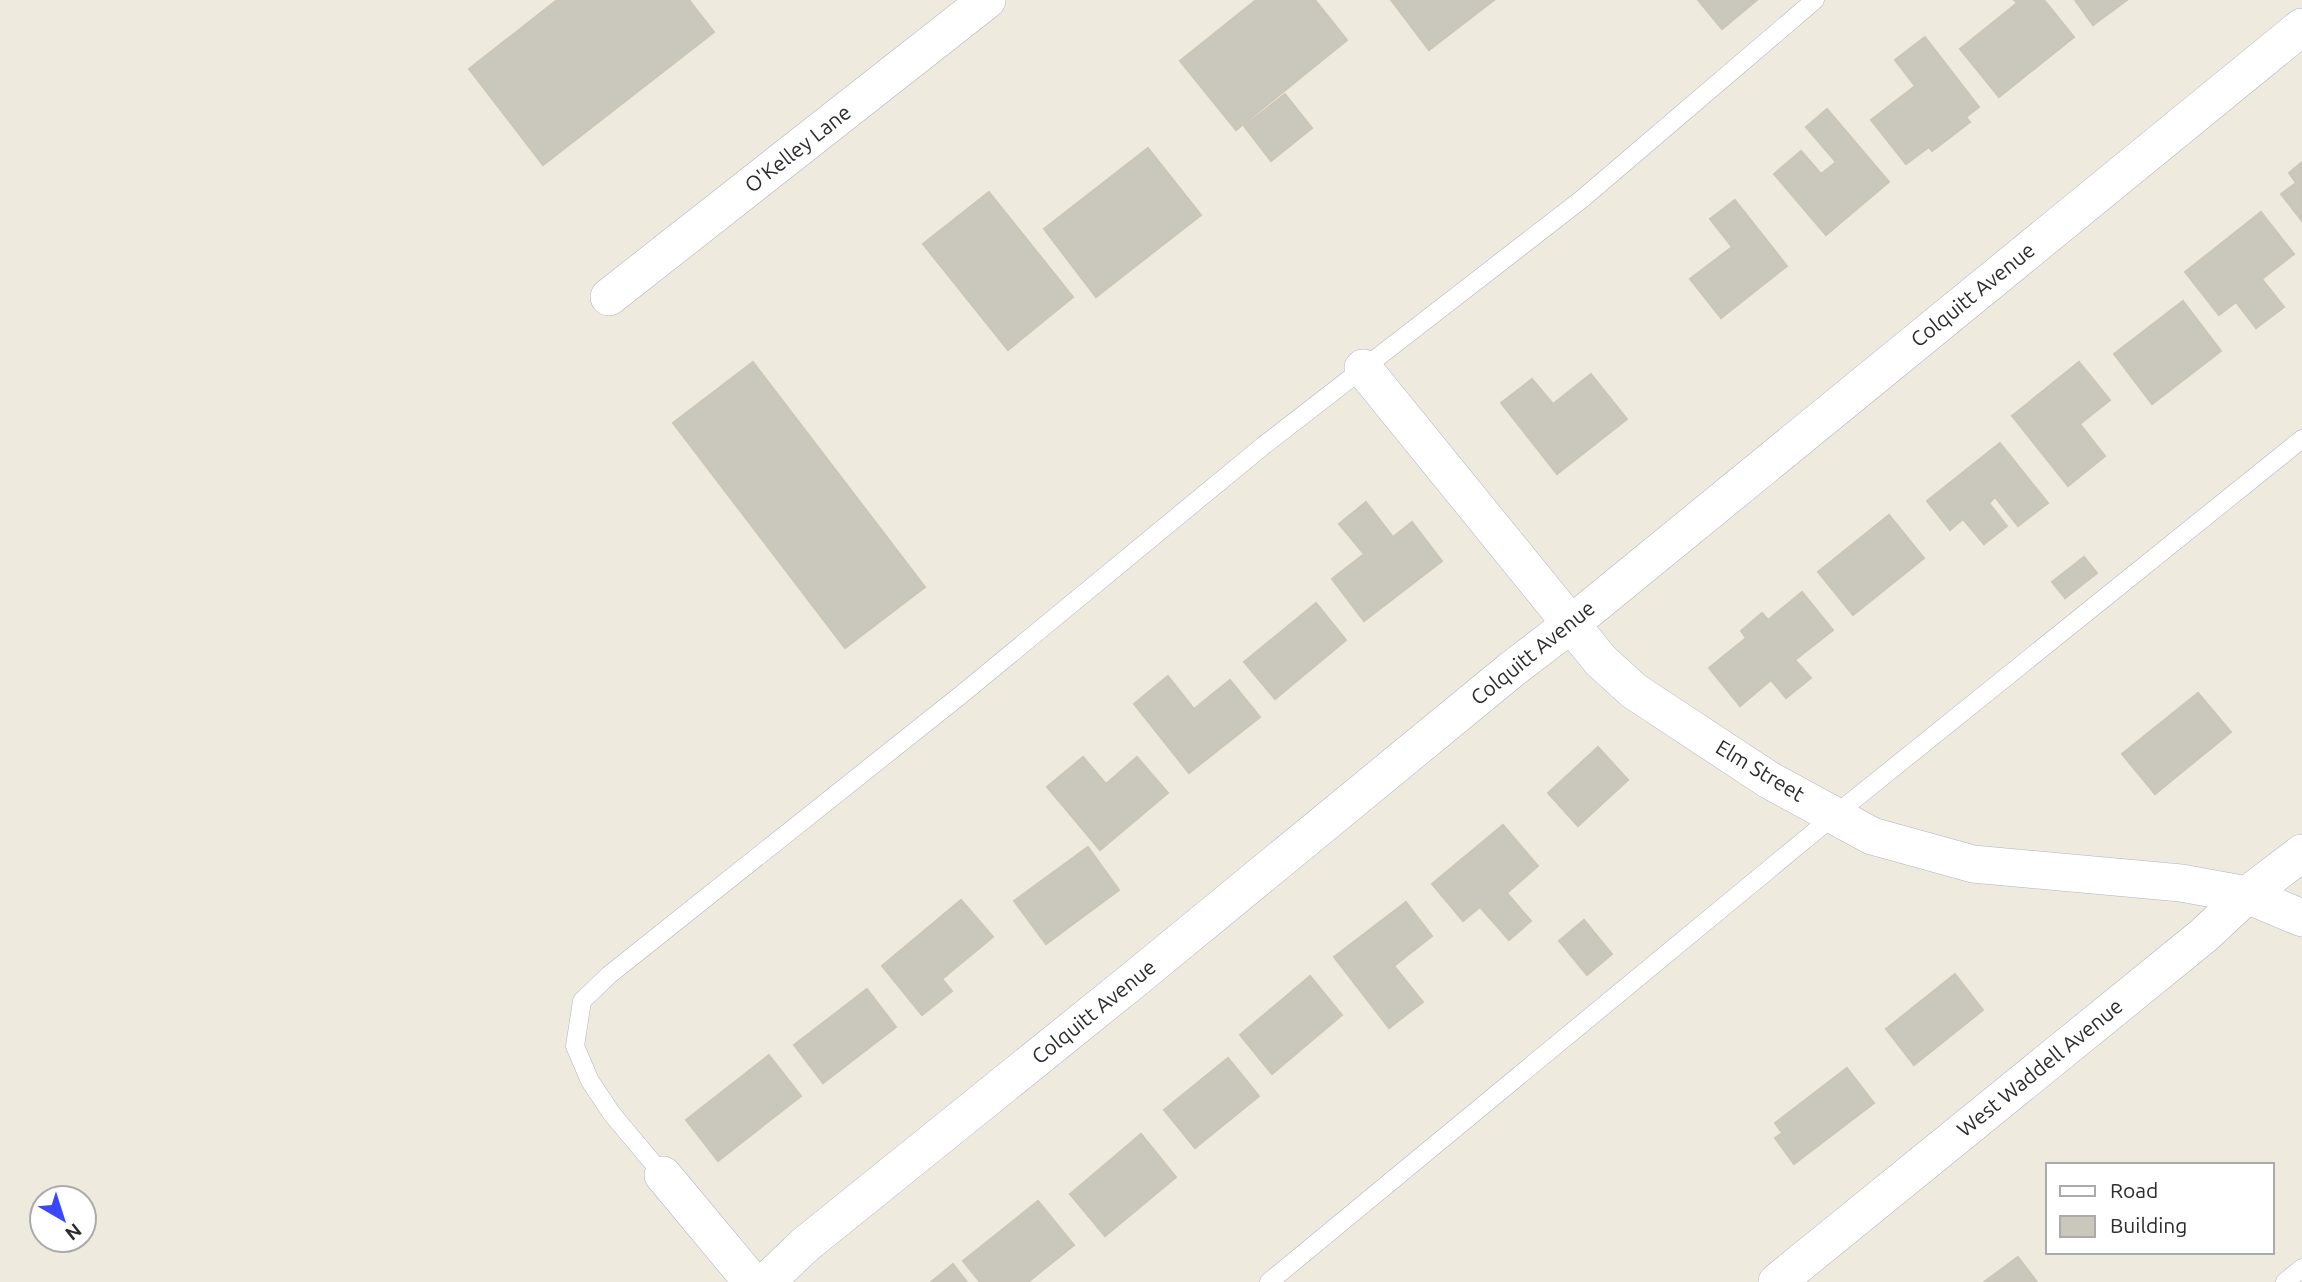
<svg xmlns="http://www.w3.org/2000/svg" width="2302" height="1282" viewBox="0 0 2302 1282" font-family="Ubuntu,sans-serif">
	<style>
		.building { fill: #cac8bc; stroke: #cbc6b7; stroke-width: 2 }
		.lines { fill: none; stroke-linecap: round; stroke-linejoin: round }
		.service-casing { stroke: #b2b2c1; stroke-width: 19 }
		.minor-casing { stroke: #b2b2c1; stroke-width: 38 }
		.service { stroke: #fff; stroke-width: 18 }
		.minor { stroke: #fff; stroke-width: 37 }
		.labels { text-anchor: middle; stroke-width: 6; stroke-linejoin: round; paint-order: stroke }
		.street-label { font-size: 21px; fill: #2c2c2c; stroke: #fff }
	</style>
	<rect width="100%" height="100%" fill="#efeade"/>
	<g class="building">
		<path d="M557,0H689L714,32L543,165L469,69Z"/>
		<path d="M1256,0H1315L1347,40L1236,130L1180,61Z"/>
		<path d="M1391,0H1494L1429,50Z"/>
		<path d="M1698,0H1757L1722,29Z"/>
		<path d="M2014,0H2044L2074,37L1999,97L1960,49L2017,3Z"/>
		<path d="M2075,0H2127L2093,25Z"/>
		<path d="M1925,37L1979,107L1966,117L1970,122L1932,151L1929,147L1906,164L1871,120L1915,86L1895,60Z"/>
		<path d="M1285,94L1312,128L1271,161L1244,126Z"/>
		<path d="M1827,109L1889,182L1826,235L1774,174L1801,151L1821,174L1836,162L1806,127Z"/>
		<path d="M1148,148L1201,215L1096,297L1044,229Z"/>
		<path d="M2302,162V221L2281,194L2296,183L2289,173Z"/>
		<path d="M989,192L1073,297L1008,350L923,244Z"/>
		<path d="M1735,200L1787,266L1721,318L1690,279L1732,247L1710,219Z"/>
		<path d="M2261,212L2294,254L2262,279L2284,307L2256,328L2236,302L2219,315L2185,272Z"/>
		<path d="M2183,301L2221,351L2152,404L2114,354Z"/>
		<path d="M753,362L925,587L845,648L673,423Z"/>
		<path d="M2079,362L2110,400L2080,424L2105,456L2068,486L2012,416Z"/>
		<path d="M1591,374L1627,419L1557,474L1501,403L1532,379L1553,404Z"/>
		<path d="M2000,443L2048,503L2018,526L1995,497L1989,503L2007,526L1984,544L1963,519L1950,530L1927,501Z"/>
		<path d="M1366,502L1393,537L1412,522L1442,561L1364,621L1332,579L1364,554L1339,524Z"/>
		<path d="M1889,515L1924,558L1853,615L1818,572Z"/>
		<path d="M2084,557L2097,573L2065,598L2052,582Z"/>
		<path d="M1802,592L1833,630L1795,660L1811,678L1786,698L1771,680L1740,706L1709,668L1746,638L1741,631L1762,613L1768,620Z"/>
		<path d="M1316,603L1346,640L1275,699L1244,662Z"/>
		<path d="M1168,676L1194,709L1230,680L1260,717L1189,773L1134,704Z"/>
		<path d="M2198,693L2231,732L2155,794L2122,754Z"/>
		<path d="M1598,747L1628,780L1578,826L1548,793Z"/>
		<path d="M1083,757L1106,784L1137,757L1168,793L1100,850L1047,787Z"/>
		<path d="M1503,825L1538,866L1507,893L1531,921L1509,940L1480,907L1463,921L1432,884Z"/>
		<path d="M1088,847L1119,890L1046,944L1014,901Z"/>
		<path d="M961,900L993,937L942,979L952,991L922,1015L882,966Z"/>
		<path d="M1406,902L1432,936L1394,966L1423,1002L1389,1028L1334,957Z"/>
		<path d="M1584,920L1612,954L1587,975L1559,941Z"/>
		<path d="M1955,974L1983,1010L1914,1065L1886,1029Z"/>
		<path d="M1310,976L1342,1015L1272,1074L1240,1035Z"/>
		<path d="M867,989L896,1027L823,1083L794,1045Z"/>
		<path d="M769,1055L801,1096L718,1161L686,1120Z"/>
		<path d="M1228,1058L1259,1096L1195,1148L1164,1110Z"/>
		<path d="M1847,1068L1874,1103L1794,1164L1775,1138L1782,1133L1775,1123Z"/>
		<path d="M1141,1134L1176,1177L1105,1236L1070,1194Z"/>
		<path d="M1038,1201L1074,1245L1028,1282H980L963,1261Z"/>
		<path d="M2018,1257L2037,1282H1984Z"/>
		<path d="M953,1264L967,1282H931Z"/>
	</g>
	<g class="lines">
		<defs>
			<g id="service">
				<path d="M663,1175L612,1114L590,1081L575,1046L582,1001L609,975L962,694L1263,446L1582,199L1815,0"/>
				<path d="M1269,1282L1836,814L2302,439"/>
				<path d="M2285,1282L2302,1268"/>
			</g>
			<g id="minor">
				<path d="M609,297L987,0"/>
				<path d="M1363,368L1601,661L1634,691L1769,780L1872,836L1973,864L2181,883L2247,895L2302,918"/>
				<path d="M663,1175L752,1282"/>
				<path d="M766,1282L806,1244L1136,978L1511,670L1571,624L2302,27"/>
				<path d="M1777,1282L2203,936L2247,895L2302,853"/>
			</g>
		</defs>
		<use href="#service" class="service-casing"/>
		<use href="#minor" class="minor-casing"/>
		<use href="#service" class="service"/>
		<use href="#minor" class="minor"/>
	</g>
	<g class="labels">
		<g class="street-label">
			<text transform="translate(798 149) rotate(-38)" y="7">O'Kelley Lane</text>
			<text transform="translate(1973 295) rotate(-39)" y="7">Colquitt Avenue</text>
			<text transform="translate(1533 653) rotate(-39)" y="7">Colquitt Avenue</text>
			<text transform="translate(1760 771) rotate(31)" y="7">Elm Street</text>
			<text transform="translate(1094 1012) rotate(-39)" y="7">Colquitt Avenue</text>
			<text transform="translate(2040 1068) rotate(-39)" y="7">West Waddell Avenue</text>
		</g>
	</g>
	<rect x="2046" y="1163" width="228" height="91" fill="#ffffff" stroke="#ababab" stroke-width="2"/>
	<rect x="2060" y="1186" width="35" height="10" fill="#ffffff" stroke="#ababab" stroke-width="2"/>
	<text x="2110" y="1198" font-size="21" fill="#2c2c2c">Road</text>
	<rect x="2060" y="1216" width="35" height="21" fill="#cac8bc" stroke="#ababab" stroke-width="2"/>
	<text x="2110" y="1233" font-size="21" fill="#2c2c2c">Building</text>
	<g transform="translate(63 1219) rotate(141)"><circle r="33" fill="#ffffff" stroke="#ababab" stroke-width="2"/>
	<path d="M0-5L12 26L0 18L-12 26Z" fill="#3b47ff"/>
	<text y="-10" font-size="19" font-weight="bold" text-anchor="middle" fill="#2c2c2c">N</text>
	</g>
</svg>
